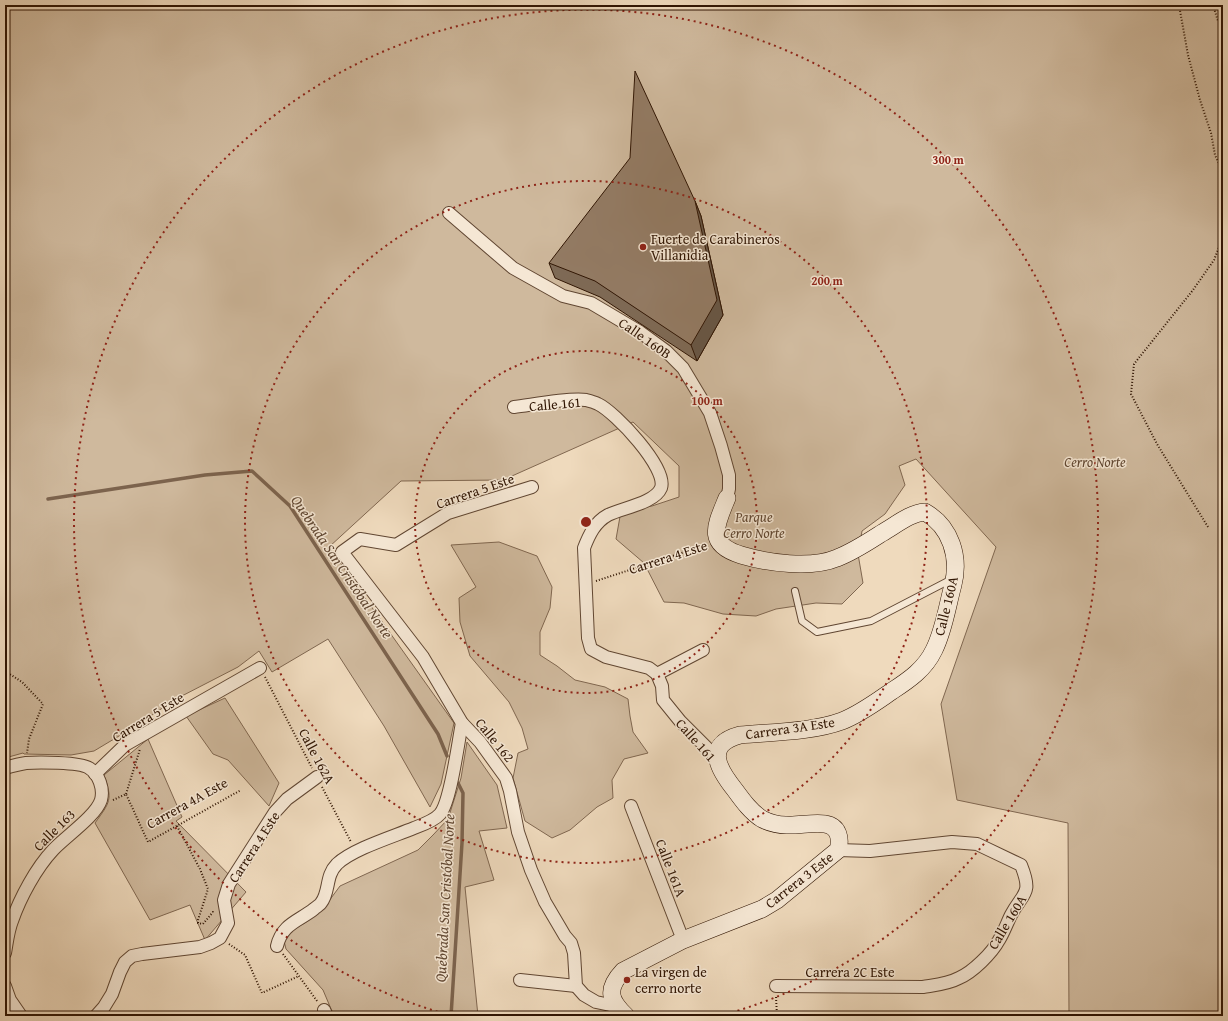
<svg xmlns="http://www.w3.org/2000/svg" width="1228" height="1021" viewBox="0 0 1228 1021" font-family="'Gentium Book Plus',serif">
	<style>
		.green { fill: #cfb99d; stroke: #806750 }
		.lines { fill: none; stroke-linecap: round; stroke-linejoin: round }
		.stream { stroke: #7c634d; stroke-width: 3.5 }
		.lane-casing { stroke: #604632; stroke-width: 8 }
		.street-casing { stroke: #604632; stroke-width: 14 }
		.secondary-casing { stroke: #301503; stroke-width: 18 }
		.path { stroke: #301503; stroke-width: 2; stroke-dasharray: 1 2; stroke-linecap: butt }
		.lane { stroke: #f5e7d4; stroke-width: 6 }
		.street { stroke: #f5e7d4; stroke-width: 12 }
		.secondary { stroke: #f5e7d4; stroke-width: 17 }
		.wall { fill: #7e6a56; stroke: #301503 }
		.shaded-wall { fill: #675646; stroke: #301503 }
		.building { fill: #937b64; stroke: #301503 }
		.ring { fill: none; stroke: #8f2418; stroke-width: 2; stroke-dasharray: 2 4 }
		.poi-dot { fill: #8f2418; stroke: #f5e7d4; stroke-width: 1.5 }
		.labels { text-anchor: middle; stroke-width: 3; stroke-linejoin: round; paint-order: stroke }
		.poi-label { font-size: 14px; fill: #301503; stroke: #f5e7d4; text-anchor: start }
		.street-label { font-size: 14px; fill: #301503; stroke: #f5e7d4 }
		.park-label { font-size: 14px; font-style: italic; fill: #604631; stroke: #f5e7d4 }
		.water-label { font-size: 15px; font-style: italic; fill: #624934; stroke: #f5e7d4 }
		.centre { fill: #8f2418; stroke: #f5e7d4; stroke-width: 2 }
		.ring-label { font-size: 12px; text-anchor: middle; font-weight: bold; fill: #8f2418; stroke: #f5e7d4; stroke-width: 3; stroke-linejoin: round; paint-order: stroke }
	</style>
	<rect width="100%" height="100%" fill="#efdabd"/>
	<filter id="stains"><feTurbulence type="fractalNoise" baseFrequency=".005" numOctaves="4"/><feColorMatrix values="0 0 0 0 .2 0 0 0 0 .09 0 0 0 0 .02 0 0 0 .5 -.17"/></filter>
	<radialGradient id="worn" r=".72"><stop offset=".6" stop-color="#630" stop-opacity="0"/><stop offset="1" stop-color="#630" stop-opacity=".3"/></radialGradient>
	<g class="green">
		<path d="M5,5H1223V1016H1069L1068,823L957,800L941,704L996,547L916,459L899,466L905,485L885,514L862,531L858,554L863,583L842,604L816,603L776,609L756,616L723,614L684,603L664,602L644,563L616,539L621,511L652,506L679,497V466L633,422L503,480L401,481L329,547L454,723L441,784L430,807L384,726L328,639L272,672L259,651L238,667L176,699L134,727L94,751L71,755L24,754L23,753L5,758Z"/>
		<path d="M499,542L537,556L552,587L550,608L540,632V655L557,666L575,680L605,687L628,699L630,716L633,732L648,753L624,759L612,780L613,798L597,807L570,830L552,838L525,821L513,778L518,753L528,749L522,728L509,702L470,656L460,622L459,598L476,587L451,545Z"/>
		<path d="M225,698L279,783L269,806L228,760L213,754L186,716Z"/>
		<path d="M148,739L182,817L176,821L246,892L205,940L190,905L150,920L95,823C110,802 113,800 104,775Z"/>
		<path d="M467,742L497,785L507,828L479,831L494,880L465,887L478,1016H334L323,990L286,949L284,941L289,931L305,923L323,909L340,886L418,850L433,835L448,819L461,778Z"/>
	</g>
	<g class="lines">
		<g class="stream">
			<path d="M48,499L205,475L252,471L290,506L438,734L447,756"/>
			<path d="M451,1016L462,843L463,793L458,783"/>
		</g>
		<defs>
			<path id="lane" d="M795,591L802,621L817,632L871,621L952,579"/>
			<g id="street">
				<path d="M449,213L513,268L563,296L591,303L640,332L666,351L683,368L710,413L721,446L729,475V489L727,498"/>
				<path d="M514,407C531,405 570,397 586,400C590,401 594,402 598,404C615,412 668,468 661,488C655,503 622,508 608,515C595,522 589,535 584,548L588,638L591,649L606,657L649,668L657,674"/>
				<path d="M532,487L448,513L396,545L360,539L342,552L423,657L462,723L480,742L506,778L510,791L518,832L531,870L545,902L565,936L571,943L574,953L576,986L584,995L596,1002L615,1006L614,1016"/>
				<path d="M657,674L662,686L663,700L680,721L717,758"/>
				<path d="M657,674L703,650"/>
				<path d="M5,768C12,766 19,764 26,763C37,762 80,762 89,768C99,774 104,789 101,800C96,816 65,837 53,850C36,868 20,898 12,921C8,931 7,942 5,953"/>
				<path d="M95,774L125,745L260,668"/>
				<path d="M631,806L683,940"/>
				<path d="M277,946C282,924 299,921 314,909C316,907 320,905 321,903C330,892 325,876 337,864C353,849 392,837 414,828C422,825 434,821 440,814C451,801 458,742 462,723"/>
				<path d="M520,980L576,986"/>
				<path d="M5,986L10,1000L21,1016"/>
				<path d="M776,986L923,987C935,985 948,984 959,978C973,972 992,953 999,940C1004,932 1007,923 1011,915C1023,892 1033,895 1021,865L977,844L952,842L870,851L838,850"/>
				<path d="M324,1010L327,1016"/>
				<path d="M96,1016L104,1007L112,994L120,972L125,962L132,956L142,954L200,947L211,943L220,938L228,923L224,900L229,884L275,812L287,799L317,777"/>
			</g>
			<path id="secondary" d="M626,1016C609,1000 606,989 623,971L683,940L762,909L777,900L838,850C841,839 839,826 825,824C813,822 798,826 786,825C777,825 770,823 762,819C751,812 743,801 735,790C719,770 703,745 740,735C773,732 812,732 842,721C860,714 876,702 892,691C909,680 925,669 934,650C944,630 947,607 953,585C960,557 951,527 925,512C910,513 896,525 882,533C868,542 853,552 837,558C811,569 768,563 741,555C705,544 716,525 727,498"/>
		</defs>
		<use href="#lane" class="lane-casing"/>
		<use href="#street" class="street-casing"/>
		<use href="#secondary" class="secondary-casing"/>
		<g class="path">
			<path d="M1179,5L1188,55L1200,100L1211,133L1215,155L1223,172"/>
			<path d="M1213,5L1218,21L1223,27"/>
			<path d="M1208,527L1157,444L1131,394L1134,364L1193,290L1214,260L1223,237"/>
			<path d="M596,581L706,545"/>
			<path d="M5,671L22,682L43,704L29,739L27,753"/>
			<path d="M265,677L312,768"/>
			<path d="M322,787L351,842"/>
			<path d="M126,794L140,749"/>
			<path d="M113,800L126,794L148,842L241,790"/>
			<path d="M177,826L200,869L208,889L198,920V923L203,924L213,912L215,913"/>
			<path d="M229,944L245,955L262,993L299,976"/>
			<path d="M283,954L317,1001"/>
			<path d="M776,997L777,1016"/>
		</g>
		<use href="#lane" class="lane"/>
		<use href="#street" class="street"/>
		<use href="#secondary" class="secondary"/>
	</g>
	<path class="wall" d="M695,201L701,216L723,315L697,361L600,297L555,278L549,263Z"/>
	<path class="shaded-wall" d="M695,201L701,216L723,315L697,361L691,345Z"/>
	<path class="building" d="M635,71L695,201L717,300L691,345L595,281L549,263L630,158Z"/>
	<g class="ring">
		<circle cx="586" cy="522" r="171"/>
		<circle cx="586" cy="522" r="341"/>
		<path d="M449 1015A512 512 0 1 1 723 1015"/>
	</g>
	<g class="poi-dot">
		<circle cx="643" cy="247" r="4"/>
		<circle cx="627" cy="980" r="4"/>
	</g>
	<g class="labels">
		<g class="poi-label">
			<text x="651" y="244">Fuerte de Carabineros<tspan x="651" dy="16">Villanidia</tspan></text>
			<text x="635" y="977">La virgen de<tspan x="635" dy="16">cerro norte</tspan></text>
		</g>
		<g class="street-label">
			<text transform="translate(645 338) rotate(35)" y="5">Calle 160B</text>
			<text transform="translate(555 404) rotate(-5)" y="5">Calle 161</text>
			<text transform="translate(475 491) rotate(-19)" y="5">Carrera 5 Este</text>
			<text transform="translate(668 557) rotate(-18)" y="5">Carrera 4 Este</text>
			<text transform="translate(946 606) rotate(-76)" y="5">Calle 160A</text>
			<text transform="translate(148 717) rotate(-32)" y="5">Carrera 5 Este</text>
			<text transform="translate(790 728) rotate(-8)" y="5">Carrera 3A Este</text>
			<text transform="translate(495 740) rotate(51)" y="5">Calle 162</text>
			<text transform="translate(696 740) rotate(48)" y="5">Calle 161</text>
			<text transform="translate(317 756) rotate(62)" y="5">Calle 162A</text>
			<text transform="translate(187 803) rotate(-29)" y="5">Carrera 4A Este</text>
			<text transform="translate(54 830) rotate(-45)" y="5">Calle 163</text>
			<text transform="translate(254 847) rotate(-57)" y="5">Carrera 4 Este</text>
			<text transform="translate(671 868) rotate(69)" y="5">Calle 161A</text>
			<text transform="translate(799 880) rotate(-38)" y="5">Carrera 3 Este</text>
			<text transform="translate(1007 922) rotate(-59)" y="5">Calle 160A</text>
			<text x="850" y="977">Carrera 2C Este</text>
		</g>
		<g class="park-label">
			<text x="1095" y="467">Cerro Norte</text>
			<text x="754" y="522">Parque<tspan x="754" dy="16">Cerro Norte</tspan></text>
		</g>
		<g class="water-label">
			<text transform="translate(342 567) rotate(56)" y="5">Quebrada San Cristóbal Norte</text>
			<text transform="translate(445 898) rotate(-87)" y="5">Quebrada San Cristóbal Norte</text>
		</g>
	</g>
	<circle cx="586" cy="522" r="6" class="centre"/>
	<g class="ring-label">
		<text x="948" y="164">300 m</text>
		<text x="827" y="285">200 m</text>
		<text x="707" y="405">100 m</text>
	</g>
	<rect width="1228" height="1021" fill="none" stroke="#efdabd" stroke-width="20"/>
	<rect x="6" y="6" width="1216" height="1009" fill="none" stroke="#301503" stroke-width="2"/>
	<rect x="10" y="10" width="1208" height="1001" fill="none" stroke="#301503"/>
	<rect width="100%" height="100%" filter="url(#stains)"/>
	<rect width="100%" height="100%" fill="url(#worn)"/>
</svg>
